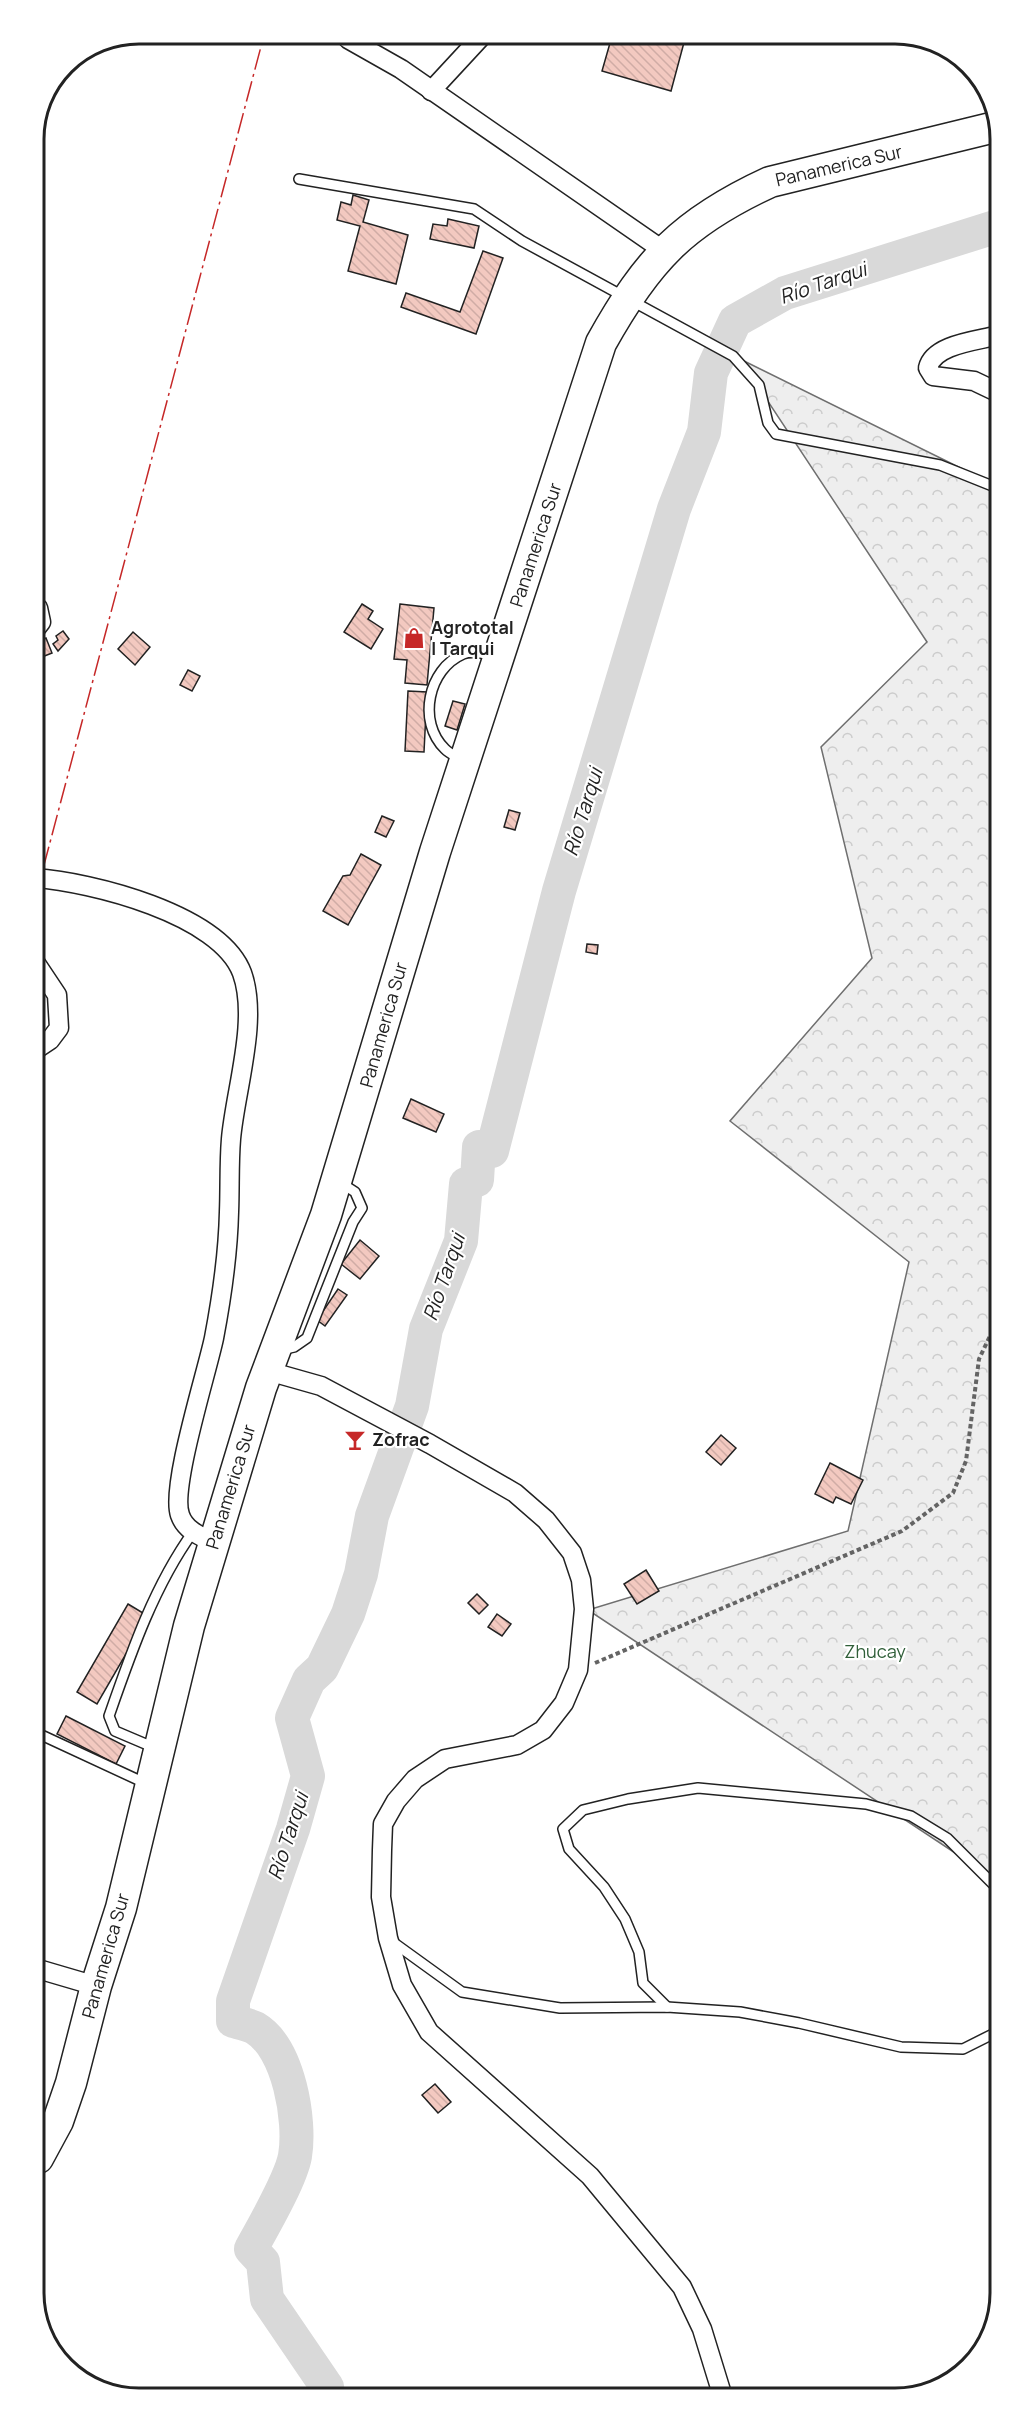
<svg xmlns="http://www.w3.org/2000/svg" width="1033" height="2431" viewBox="0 0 1033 2431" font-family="Manrope,sans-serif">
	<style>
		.forest { fill: url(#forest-crowns); stroke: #6f6f6f; stroke-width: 1.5 }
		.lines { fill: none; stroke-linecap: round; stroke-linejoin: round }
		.river { stroke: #d9d9d9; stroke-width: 34 }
		.building { fill: url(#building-back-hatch); stroke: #222; stroke-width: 1.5 }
		.service-casing { stroke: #222; stroke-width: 12 }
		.minor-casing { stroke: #222; stroke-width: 21 }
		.trunk-casing { stroke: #222; stroke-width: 33 }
		.path { stroke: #646464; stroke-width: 4; stroke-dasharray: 4.5 3; stroke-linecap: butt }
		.service { stroke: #fff; stroke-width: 9 }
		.minor { stroke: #fff; stroke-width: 18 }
		.trunk { stroke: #fff; stroke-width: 30 }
		.power { stroke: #c62828; stroke-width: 1.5; stroke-dasharray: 21 4.5 3 4.5; stroke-linecap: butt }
		.labels { text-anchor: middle; stroke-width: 4.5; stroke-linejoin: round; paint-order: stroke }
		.street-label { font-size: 18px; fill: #222; stroke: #fff }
		.poi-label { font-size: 18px; font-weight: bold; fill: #222; stroke: #fff; text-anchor: start }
		.park-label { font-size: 18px; fill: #2f5e38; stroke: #fff }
		.water-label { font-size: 20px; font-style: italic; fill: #222; stroke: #fff }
		.rim { fill: none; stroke: #222; stroke-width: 3 }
	</style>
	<defs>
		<pattern id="forest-crowns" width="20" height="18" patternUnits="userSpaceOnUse" patternTransform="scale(1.5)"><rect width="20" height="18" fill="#eee"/><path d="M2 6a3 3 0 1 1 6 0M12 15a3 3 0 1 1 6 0" fill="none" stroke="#ccc"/></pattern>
		<pattern id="building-back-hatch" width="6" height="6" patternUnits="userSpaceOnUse" patternTransform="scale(1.5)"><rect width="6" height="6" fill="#f3c9c0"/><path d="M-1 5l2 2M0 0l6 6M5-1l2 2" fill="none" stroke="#d0aca5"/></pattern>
	</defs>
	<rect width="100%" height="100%" fill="#fff"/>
	<path class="forest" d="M740,359L995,485L999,1882L588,1610L848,1531L909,1262L730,1121L872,958L821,747L927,642Z"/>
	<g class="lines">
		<path class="river" d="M322,2396L327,2387L267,2299L263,2262L251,2249C263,2227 291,2179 295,2156C301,2121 289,2048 255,2028C249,2025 240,2023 233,2021V2001L293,1829L308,1776L292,1718L309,1680L322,1668L348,1614L361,1574L372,1516L412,1406L426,1329L461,1241L466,1184L477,1180L479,1147L492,1151L559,891L674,509L704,432L711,373L735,321L785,293L995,227"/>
	</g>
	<g class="building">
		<path d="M686,35L671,91L602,71L612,36Z"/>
		<path d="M353,195L369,200L363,222L408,235L396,284L348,271L360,226L337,220L341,202L351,205Z"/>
		<path d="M448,219L479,226L474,248L430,239L433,224L447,226Z"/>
		<path d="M483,251L503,258L476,334L401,307L406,293L460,312Z"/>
		<path d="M362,604L373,611L368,619L383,629L371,649L344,632Z"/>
		<path d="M400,604L434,608L427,685L405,683L407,660L394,659Z"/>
		<path d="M63,631L69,639L58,651L53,644L58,640L56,636Z"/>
		<path d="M133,632L150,647L135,665L118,649Z"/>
		<path d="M46,638L52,653L37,659L34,643Z"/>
		<path d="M188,670L200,676L192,691L180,685Z"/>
		<path d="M408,691L427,692L424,752L405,751Z"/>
		<path d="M453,701L465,704L457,730L445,726Z"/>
		<path d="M509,810L520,813L515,830L504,827Z"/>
		<path d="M382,816L394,821L386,837L375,832Z"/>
		<path d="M361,854L381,865L348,925L323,911L343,876L350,875Z"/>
		<path d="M587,944L598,945L597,954L586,952Z"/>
		<path d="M411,1099L444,1114L436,1132L403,1118Z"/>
		<path d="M360,1240L379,1256L360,1279L341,1264Z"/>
		<path d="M338,1289L347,1295L325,1326L317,1320Z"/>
		<path d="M721,1435L736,1448L721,1465L706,1452Z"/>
		<path d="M830,1463L863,1480L851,1504L836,1497L833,1503L815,1494Z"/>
		<path d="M646,1570L659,1591L637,1604L624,1584Z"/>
		<path d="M477,1594L488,1605L479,1614L468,1603Z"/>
		<path d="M128,1604L148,1616L97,1704L77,1692Z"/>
		<path d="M497,1614L511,1624L502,1636L488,1627Z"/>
		<path d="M66,1716L125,1746L116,1764L57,1734Z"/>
		<path d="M435,2084L451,2102L438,2113L422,2095Z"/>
	</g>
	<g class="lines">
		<defs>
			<g id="service">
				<path d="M299,179L474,209L522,241L733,356L759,385L768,423L776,434L940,465L995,487"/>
				<path d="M460,759C455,756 449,753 445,749C417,722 428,669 463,654C473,650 485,654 495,656"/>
				<path d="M281,1350L294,1347L307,1338L353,1222L362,1208L355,1192L341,1183"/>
				<path d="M37,1733L147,1784"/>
				<path d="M155,1748L115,1731L109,1716C131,1653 154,1586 193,1532"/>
				<path d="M390,1940L462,1992L560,2008L667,2007L740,2012L799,2023L901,2047L963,2049L999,2031"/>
				<path d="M667,2007L643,1983L639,1952L625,1919L604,1887L569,1849L563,1829L583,1810L628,1799L698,1788L866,1804L911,1816L947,1838L999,1890"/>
			</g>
			<g id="minor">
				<path d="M348,39L401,69L664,251"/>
				<path d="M431,91L481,37"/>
				<path d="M995,336C975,341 933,345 928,368L933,376L974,381L995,391"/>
				<path d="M34,605L38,608L41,622L34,631"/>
				<path d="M35,878C91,882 220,914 242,973C259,1020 235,1091 231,1139C229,1163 230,1188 229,1212C228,1254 222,1296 214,1338C207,1372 170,1488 180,1515C185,1530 200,1536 214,1543"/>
				<path d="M35,962L57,995L59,1028L50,1040L35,1050"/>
				<path d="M268,1371L321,1386L430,1444L515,1493L546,1520L572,1553L581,1580L584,1609L578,1670L564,1703L543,1730L517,1745L445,1759L415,1779L396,1801L383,1824L382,1850L381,1897L388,1938L402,1985L429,2032L590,2176L682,2287L702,2329L722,2394"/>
				<path d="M38,1969L96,1986"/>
			</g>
			<path id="trunk" d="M38,2158L58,2121L71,2083L96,1986L121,1908L189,1626L261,1388L326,1215L435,852L601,343C647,260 683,222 770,182L995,127"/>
		</defs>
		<use href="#service" class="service-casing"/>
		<use href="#minor" class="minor-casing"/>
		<use href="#trunk" class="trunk-casing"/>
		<path class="path" d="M595,1663L902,1531L953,1493L966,1461L979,1359L998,1319"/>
		<use href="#service" class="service"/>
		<use href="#minor" class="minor"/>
		<use href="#trunk" class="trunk"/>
		<path class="power" d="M35,899L263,39"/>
	</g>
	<defs>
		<symbol id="shop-bare" viewBox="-9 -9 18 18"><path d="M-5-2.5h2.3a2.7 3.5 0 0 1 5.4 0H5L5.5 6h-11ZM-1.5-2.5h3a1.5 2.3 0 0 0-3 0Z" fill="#c62828" stroke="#fff" stroke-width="2.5" paint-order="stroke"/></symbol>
		<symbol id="bar-bare" viewBox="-9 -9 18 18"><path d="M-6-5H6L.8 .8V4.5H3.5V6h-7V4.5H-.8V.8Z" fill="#c62828" stroke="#fff" stroke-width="2.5" paint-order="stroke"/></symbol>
	</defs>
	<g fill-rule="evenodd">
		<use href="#shop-bare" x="399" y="623" width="30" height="30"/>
		<use href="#bar-bare" x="340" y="1425" width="30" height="30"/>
	</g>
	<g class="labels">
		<g class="street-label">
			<text transform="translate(839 166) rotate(-13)" y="6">Panamerica Sur</text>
			<text transform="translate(536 545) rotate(-72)" y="6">Panamerica Sur</text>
			<text transform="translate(384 1025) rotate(-74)" y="6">Panamerica Sur</text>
			<text transform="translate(231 1487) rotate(-73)" y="6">Panamerica Sur</text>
			<text transform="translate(106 1956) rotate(-74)" y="6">Panamerica Sur</text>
		</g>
		<g class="poi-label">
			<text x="431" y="634">Agrototal<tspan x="431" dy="21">| Tarqui</tspan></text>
			<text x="372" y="1446">Zofrac</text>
		</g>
		<g class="park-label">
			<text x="875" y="1658">Zhucay</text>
		</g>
		<g class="water-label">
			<text transform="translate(823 283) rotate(-19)" y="7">Río Tarqui</text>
			<text transform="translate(583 812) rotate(-73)" y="7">Río Tarqui</text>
			<text transform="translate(444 1277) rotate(-71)" y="7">Río Tarqui</text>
			<text transform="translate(288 1836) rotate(-72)" y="7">Río Tarqui</text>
		</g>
	</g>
	<path d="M0 0H1033V2431H0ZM139 44H895A95 95 0 0 1 990 139V2293A95 95 0 0 1 895 2388H139A95 95 0 0 1 44 2293V139A95 95 0 0 1 139 44Z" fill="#fff" fill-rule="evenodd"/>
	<path class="rim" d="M139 44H895A95 95 0 0 1 990 139V2293A95 95 0 0 1 895 2388H139A95 95 0 0 1 44 2293V139A95 95 0 0 1 139 44Z"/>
</svg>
